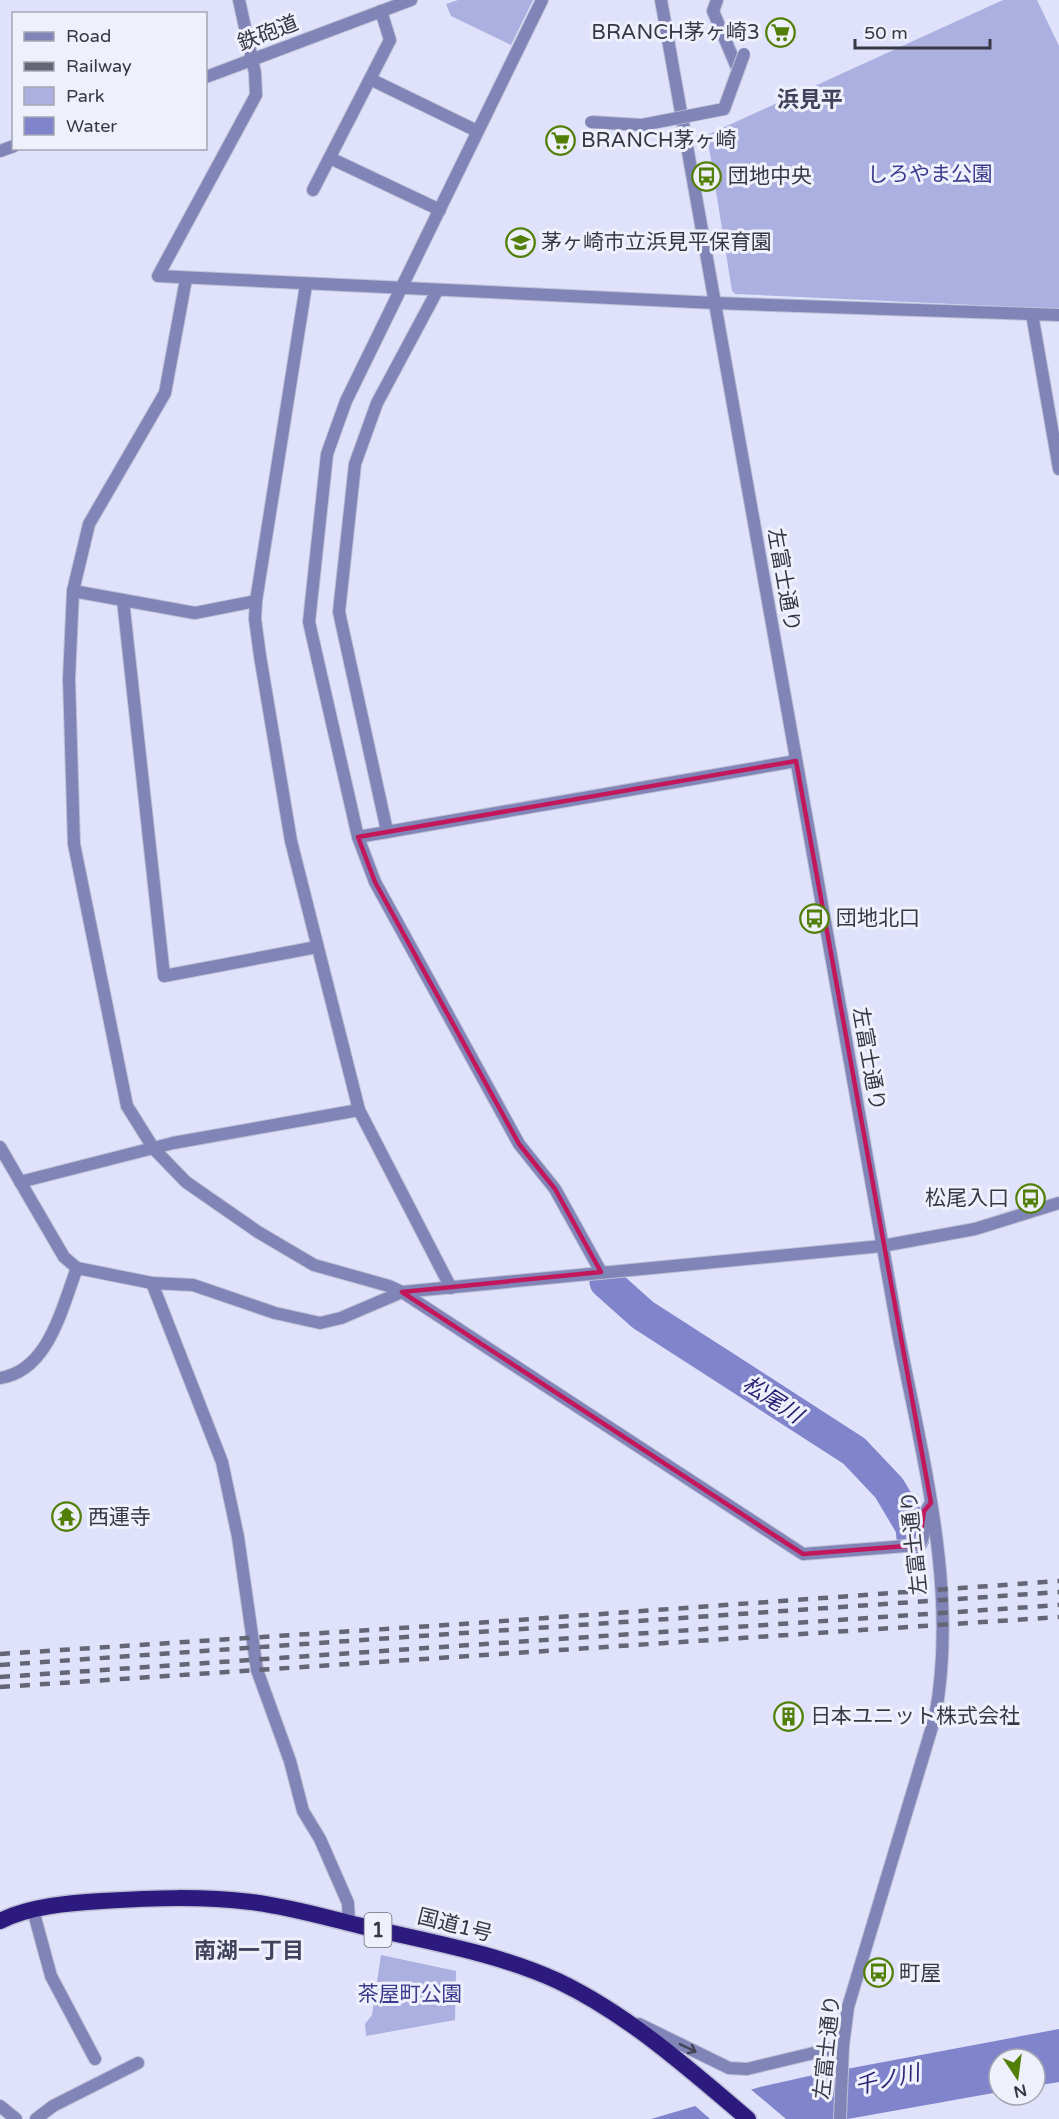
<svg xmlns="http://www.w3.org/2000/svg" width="1059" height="2119" viewBox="0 0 1059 2119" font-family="'Varela Round','Noto Sans JP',sans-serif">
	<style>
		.green { fill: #abb0e1 }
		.water { fill: #8084cb }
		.pier { fill: #dfe2fa }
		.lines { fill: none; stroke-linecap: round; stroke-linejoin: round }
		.river { stroke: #8084cb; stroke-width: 33 }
		.pedestrian-casing { stroke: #bdc0d6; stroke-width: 14 }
		.minor-casing { stroke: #bdc0d6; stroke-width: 14 }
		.tertiary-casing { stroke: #bdc0d6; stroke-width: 14 }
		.trunk-casing { stroke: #bdc0d6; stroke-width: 19 }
		.pedestrian { stroke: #8084b6; stroke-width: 12 }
		.minor { stroke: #8084b6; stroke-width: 12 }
		.tertiary { stroke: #8084b6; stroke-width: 12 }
		.trunk { stroke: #2d1a7e; stroke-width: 16 }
		.rail { stroke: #646675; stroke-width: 4.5; stroke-dasharray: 10 10; stroke-linecap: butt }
		.pedestrian-bridge-casing { stroke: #bdc0d6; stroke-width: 14; stroke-linecap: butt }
		.pedestrian-bridge { stroke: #8084b6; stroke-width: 12 }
		.oneway { stroke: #424355 }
		.marked { fill: none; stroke: #c2185b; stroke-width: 4.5; stroke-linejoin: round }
		.labels { text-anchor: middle; stroke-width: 6; stroke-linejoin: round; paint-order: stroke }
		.shield { fill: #eef0fc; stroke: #6e6f7b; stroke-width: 1.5 }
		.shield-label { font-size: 20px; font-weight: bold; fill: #373844 }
		.poi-label { font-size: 21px; fill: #373844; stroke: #eef0fc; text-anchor: start }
		.street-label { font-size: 21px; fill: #373844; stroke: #eef0fc }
		.park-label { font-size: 21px; fill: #3e3a8e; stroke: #eef0fc }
		.neighbourhood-label { font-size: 22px; font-weight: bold; fill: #41435c; stroke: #eef0fc }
		.water-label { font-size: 22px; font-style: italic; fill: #292072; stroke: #eef0fc }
	</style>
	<rect width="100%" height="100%" fill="#dfe2fa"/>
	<g class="green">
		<path d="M458,0H533L511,45L451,16L446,4Z"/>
		<path d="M1003,0H1037L1059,46V309L735,294L732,291L707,135Z"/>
		<path d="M381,1955L456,1971L455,2020L366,2036L365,2024L372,2015Z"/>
	</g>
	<path class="water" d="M1059,2029V2082L1035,2086V2059H999V2092L848,2119H651L760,2087L809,2076Z"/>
	<path class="pier" d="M748,2087L786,2119H710L693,2104Z"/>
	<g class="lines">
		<path class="river" d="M606,1282L643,1315L854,1451L889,1488L912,1527L913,1538"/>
		<defs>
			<path id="pedestrian" d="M717,0L713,11L738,70"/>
			<g id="minor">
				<path d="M239,0L255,73L256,95L158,276L715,303L1032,314"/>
				<path d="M542,0L346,401L327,454L309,622L358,837L375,882L519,1144L555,1189L601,1272"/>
				<path d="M370,79L477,131"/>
				<path d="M330,158L440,210"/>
				<path d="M313,190L390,40L381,11"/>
				<path d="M306,285L256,601L255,619L260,656L291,841L359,1110L451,1288"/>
				<path d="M1059,315L1032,314L1059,469"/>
				<path d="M73,591L89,524L165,393L186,279"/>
				<path d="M123,600L73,591L69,679L74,844L127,1106L154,1149L186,1182L258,1232L314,1265L389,1286L402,1292L803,1554L919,1545C929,1532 919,1518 931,1503"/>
				<path d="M256,601L195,613L123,600L164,976L317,947"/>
				<path d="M387,831L339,612L355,464L377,403L437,291"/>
				<path d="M358,837L796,761"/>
				<path d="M0,1147L64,1257L77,1268L152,1283L193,1285L275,1313L320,1323L341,1318L402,1292L882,1246"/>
				<path d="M20,1182L173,1143L359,1110"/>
				<path d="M152,1283L222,1462L238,1537L257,1670L290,1761L303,1811L320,1839L348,1903L349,1924"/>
				<path d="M0,1378C49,1371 62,1307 77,1268"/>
				<path d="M33,1910L51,1976L95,2059"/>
				<path d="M0,2106L16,2119"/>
				<path d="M36,2119L53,2106L138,2063"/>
			</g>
			<g id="tertiary">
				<path d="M661,0L898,1332C922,1457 959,1590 935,1717L848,2007L843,2046L840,2119"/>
				<path d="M206,77L411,0"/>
				<path d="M0,151L14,146"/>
				<path d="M882,1246L975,1229L1059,1203"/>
				<path d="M639,2024L729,2068L747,2069L843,2046"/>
			</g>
			<path id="trunk" d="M0,1921C30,1906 69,1903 102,1901C152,1898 201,1896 251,1902C294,1907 337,1921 379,1930C440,1944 501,1955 558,1981C629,2015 688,2068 748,2119"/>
		</defs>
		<use href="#pedestrian" class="pedestrian-casing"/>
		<use href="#minor" class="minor-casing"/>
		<use href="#tertiary" class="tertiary-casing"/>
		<use href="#trunk" class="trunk-casing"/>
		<use href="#pedestrian" class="pedestrian"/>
		<use href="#minor" class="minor"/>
		<use href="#tertiary" class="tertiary"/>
		<use href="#trunk" class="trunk"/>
		<g class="rail">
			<path d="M0,1654L462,1624L1059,1581"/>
			<path d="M0,1665L1059,1592"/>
			<path d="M0,1677L1059,1605"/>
			<path d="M0,1687L1059,1617"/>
		</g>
		<defs>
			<path id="pedestrian-bridge" d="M591,122L642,125L724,109L744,54"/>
		</defs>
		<use href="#pedestrian-bridge" class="pedestrian-bridge-casing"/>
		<use href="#pedestrian-bridge" class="pedestrian-bridge"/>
	</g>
	<defs><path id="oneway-shaft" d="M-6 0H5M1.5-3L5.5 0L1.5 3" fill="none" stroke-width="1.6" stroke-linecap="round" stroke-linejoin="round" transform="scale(1.5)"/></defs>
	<use class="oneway" href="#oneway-shaft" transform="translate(688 2048) rotate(26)"/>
	<path class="marked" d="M796,761L931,1503L924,1511L919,1545L803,1554L402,1292L601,1272L555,1189L519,1144L375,882L358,837Z"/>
	<defs>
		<symbol id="supermarket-ring" viewBox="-11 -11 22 22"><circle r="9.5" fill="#eef0fc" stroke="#527f08" stroke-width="1.5"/><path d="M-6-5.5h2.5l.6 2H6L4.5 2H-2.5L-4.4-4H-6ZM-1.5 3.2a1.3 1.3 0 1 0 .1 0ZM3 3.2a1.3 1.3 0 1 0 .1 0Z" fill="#527f08"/></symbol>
		<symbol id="bus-ring" viewBox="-11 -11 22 22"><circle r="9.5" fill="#eef0fc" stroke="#527f08" stroke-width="1.5"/><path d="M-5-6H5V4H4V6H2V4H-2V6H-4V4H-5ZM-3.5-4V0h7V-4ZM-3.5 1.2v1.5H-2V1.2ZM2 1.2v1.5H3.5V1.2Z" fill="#527f08"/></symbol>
		<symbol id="school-ring" viewBox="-11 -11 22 22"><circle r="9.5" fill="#eef0fc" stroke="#527f08" stroke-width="1.5"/><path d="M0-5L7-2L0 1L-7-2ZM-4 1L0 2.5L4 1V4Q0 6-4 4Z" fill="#527f08"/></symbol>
		<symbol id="temple-ring" viewBox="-11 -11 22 22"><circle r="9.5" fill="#eef0fc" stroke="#527f08" stroke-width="1.5"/><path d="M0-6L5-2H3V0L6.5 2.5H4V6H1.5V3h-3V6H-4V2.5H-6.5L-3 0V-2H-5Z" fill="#527f08"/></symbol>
		<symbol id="building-ring" viewBox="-11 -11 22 22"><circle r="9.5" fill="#eef0fc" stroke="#527f08" stroke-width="1.5"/><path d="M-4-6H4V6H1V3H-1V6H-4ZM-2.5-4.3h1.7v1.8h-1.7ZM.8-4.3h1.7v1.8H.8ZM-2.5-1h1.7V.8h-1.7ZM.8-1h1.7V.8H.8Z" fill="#527f08"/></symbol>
	</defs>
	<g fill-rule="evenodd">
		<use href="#supermarket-ring" x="764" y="16" width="33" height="33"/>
		<use href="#supermarket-ring" x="544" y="124" width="33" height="33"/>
		<use href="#bus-ring" x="690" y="160" width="33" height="33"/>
		<use href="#school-ring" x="504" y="226" width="33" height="33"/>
		<use href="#bus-ring" x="798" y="902" width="33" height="33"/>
		<use href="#bus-ring" x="1014" y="1182" width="33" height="33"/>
		<use href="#temple-ring" x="50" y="1500" width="33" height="33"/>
		<use href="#building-ring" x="772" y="1700" width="33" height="33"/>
		<use href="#bus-ring" x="862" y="1956" width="33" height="33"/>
	</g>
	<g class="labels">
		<rect class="shield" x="364.5" y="1913" width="27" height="34" rx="4.5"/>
		<g class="shield-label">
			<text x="378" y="1937">1</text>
		</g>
		<g class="poi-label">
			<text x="760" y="39" text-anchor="end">BRANCH茅ヶ崎3</text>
			<text x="581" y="147">BRANCH茅ヶ崎</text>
			<text x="728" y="183">団地中央</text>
			<text x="541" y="249">茅ヶ崎市立浜見平保育園</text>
			<text x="836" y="925">団地北口</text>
			<text x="1009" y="1205" text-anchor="end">松尾入口</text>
			<text x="88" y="1524">西運寺</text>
			<text x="810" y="1723">日本ユニット株式会社</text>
			<text x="899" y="1980">町屋</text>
		</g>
		<g class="street-label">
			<text transform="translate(268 33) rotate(-21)" y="7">鉄砲道</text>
			<text transform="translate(784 580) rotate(80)" y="7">左富士通り</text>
			<text transform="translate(869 1059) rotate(80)" y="7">左富士通り</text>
			<text transform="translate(914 1543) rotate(-96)" y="7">左富士通り</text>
			<text transform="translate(455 1925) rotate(14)" y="7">国道1号</text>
			<text transform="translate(827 2047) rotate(-84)" y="7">左富士通り</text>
		</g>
		<g class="park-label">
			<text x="930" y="181">しろやま公園</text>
			<text x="410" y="2001">茶屋町公園</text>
		</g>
		<g class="neighbourhood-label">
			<text x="810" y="107">浜見平</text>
			<text x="249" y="1958">南湖一丁目</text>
		</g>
		<g class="water-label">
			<text transform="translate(773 1399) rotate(33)" y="8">松尾川</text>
			<text transform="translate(887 2079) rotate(-13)" y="8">千ノ川</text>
		</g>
	</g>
	<rect x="12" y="12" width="195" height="138" fill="#eef0fc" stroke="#a5a6b2" stroke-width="1.5"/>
	<rect x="24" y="32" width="30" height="9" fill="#8084b6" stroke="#a5a6b2" stroke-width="1.5"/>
	<text x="66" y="42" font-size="18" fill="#373844">Road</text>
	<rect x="24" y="62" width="30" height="9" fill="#646675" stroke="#a5a6b2" stroke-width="1.5"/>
	<text x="66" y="72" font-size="18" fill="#373844">Railway</text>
	<rect x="24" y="87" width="30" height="18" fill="#abb0e1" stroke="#a5a6b2" stroke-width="1.5"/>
	<text x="66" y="102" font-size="18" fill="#373844">Park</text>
	<rect x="24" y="117" width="30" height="18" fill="#8084cb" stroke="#a5a6b2" stroke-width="1.5"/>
	<text x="66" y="132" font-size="18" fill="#373844">Water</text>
	<g transform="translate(1017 2077) rotate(167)"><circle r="28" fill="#eef0fc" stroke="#a5a6b2" stroke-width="1.5"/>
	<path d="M0-4.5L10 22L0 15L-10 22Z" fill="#527f08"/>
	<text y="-9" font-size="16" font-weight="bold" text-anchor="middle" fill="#373844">N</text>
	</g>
	<path d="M855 39v9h135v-9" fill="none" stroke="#373844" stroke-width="3"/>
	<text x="864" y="39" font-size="18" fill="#373844" stroke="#eef0fc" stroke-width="4.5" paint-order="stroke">50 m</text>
</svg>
